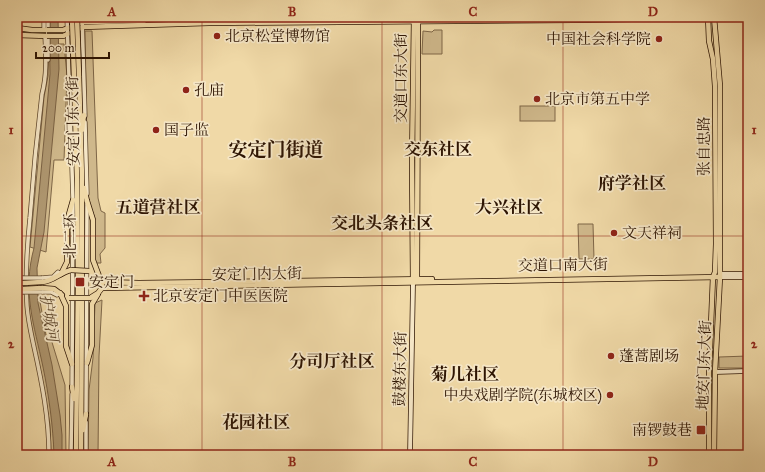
<svg xmlns="http://www.w3.org/2000/svg" width="765" height="472" viewBox="0 0 765 472" font-family="'IM FELL Great Primer','Noto Serif SC',serif">
	<style>
		.green { fill: #cfb88b; stroke: #7e6647 }
		.water { fill: #ae966f; stroke: #7b6244 }
		.lines { fill: none; stroke-linecap: round; stroke-linejoin: round }
		.tertiary-casing { stroke: #5e462c; stroke-width: 5 }
		.secondary-casing { stroke: #2e1503; stroke-width: 5.5 }
		.primary-casing { stroke: #2e1503; stroke-width: 6 }
		.trunk-casing { stroke: #2e1503; stroke-width: 6 }
		.tertiary { stroke: #f5e6c6; stroke-width: 3.5 }
		.secondary { stroke: #f5e6c6; stroke-width: 4 }
		.primary { stroke: #f0d9a7; stroke-width: 4.5 }
		.trunk { stroke: #f0d9a7; stroke-width: 4.5 }
		.tertiary-bridge-casing { stroke: #5e462c; stroke-width: 5; stroke-linecap: butt }
		.primary-bridge-casing { stroke: #2e1503; stroke-width: 6; stroke-linecap: butt }
		.trunk-bridge-casing { stroke: #2e1503; stroke-width: 6; stroke-linecap: butt }
		.tertiary-bridge { stroke: #f5e6c6; stroke-width: 3.5 }
		.primary-bridge { stroke: #f0d9a7; stroke-width: 4.5 }
		.trunk-bridge { stroke: #f0d9a7; stroke-width: 4.5 }
		.grid { fill: none; stroke: #8f2418; stroke-width: 1; stroke-opacity: 0.55 }
		.poi-dot { fill: #8f2418; stroke: #f5e6c6; stroke-width: 1.5 }
		.labels { text-anchor: middle; stroke-width: 3.5; stroke-linejoin: round; paint-order: stroke }
		.poi-label { font-size: 15px; fill: #2e1503; stroke: #f5e6c6; text-anchor: start }
		.street-label { font-size: 15px; fill: #2e1503; stroke: #f5e6c6 }
		.water-label { font-size: 16px; font-style: italic; fill: #61492e; stroke: #f5e6c6 }
		.quarter-label { font-size: 17px; font-weight: bold; fill: #2e1503; stroke: #f5e6c6 }
		.district-label { font-size: 19px; font-weight: bold; fill: #2e1503; stroke: #f5e6c6 }
		.neatline { fill: none; stroke: #8f2418; stroke-width: 1.5 }
		.grid-label { font-size: 13px; text-anchor: middle; font-weight: bold; fill: #8f2418 }
	</style>
	<rect width="100%" height="100%" fill="#f0d9a7"/>
	<filter id="stains"><feTurbulence type="fractalNoise" baseFrequency=".005" numOctaves="4"/><feColorMatrix values="0 0 0 0 .2 0 0 0 0 .09 0 0 0 0 .02 0 0 0 .5 -.17"/></filter>
	<radialGradient id="worn" r=".72"><stop offset=".6" stop-color="#630" stop-opacity="0"/><stop offset="1" stop-color="#630" stop-opacity=".3"/></radialGradient>
	<g class="green">
		<path d="M434,30H442V54H422L423,31L432,32Z"/>
		<path d="M85,31H92L98,198L101,211L105,213V248L100,254L101,263H96L95,260V221L88,201Z"/>
		<path d="M49,44H64L67,76L64,160H54L46,252L30,247L44,97L48,76Z"/>
		<rect x="520" y="106" width="35" height="15"/>
		<path d="M578,224H593L594,259H579Z"/>
		<path d="M28,296H39L46,335L51,339L65,385L66,455H51L50,425L44,389L30,322Z"/>
		<path d="M102,300L99,356L98,455H88L89,390L93,358L95,303Z"/>
		<path d="M748,356V368H719V357Z"/>
	</g>
	<path class="water" d="M49,17H58L59,69L44,232L37,268L38,303L52,365L60,415L62,435V455H54C53,426 49,396 43,367C34,324 22,292 34,248L50,74Z"/>
	<g class="lines">
		<defs>
			<g id="tertiary">
				<path d="M44,17V30"/>
				<path d="M48,17V60"/>
				<path d="M67,17L73,200L72,388"/>
				<path d="M82,17L85,116"/>
				<path d="M45,36C46,56 47,75 42,94C37,135 33,176 30,218C27,247 25,276 27,306C28,320 31,333 34,347C42,383 49,418 49,455"/>
				<path d="M85,122L87,194"/>
				<path d="M17,278H23"/>
				<path d="M42,278L53,277L58,272L61,274"/>
				<path d="M17,292H23"/>
				<path d="M42,292H51L57,295L60,293"/>
				<path d="M86,416L87,204"/>
				<path d="M71,455L72,394"/>
				<path d="M86,455V422"/>
			</g>
			<g id="secondary">
				<path d="M720,274H746"/>
				<path d="M720,277H748"/>
				<path d="M715,372L748,371"/>
				<path d="M410,455L413,283"/>
			</g>
			<g id="primary">
				<path d="M708,17L709,41L713,59L715,86L716,244L715,272L713,277L709,372V455"/>
				<path d="M17,28L32,30H47"/>
				<path d="M63,30L83,22L136,21L144,24"/>
				<path d="M17,35L47,36"/>
				<path d="M63,36L83,27L209,23L574,20L745,17"/>
				<path d="M87,201L93,220V260L102,284V288L98,293L90,298"/>
				<path d="M61,274L67,262V221L73,200"/>
				<path d="M417,280L418,17"/>
				<path d="M42,282C54,281 59,273 71,270"/>
				<path d="M102,282L139,283L432,279"/>
				<path d="M413,282L412,160L414,17"/>
				<path d="M17,283H23"/>
				<path d="M42,288L54,289L62,295"/>
				<path d="M102,288L720,277"/>
				<path d="M60,293L66,306V346L72,364"/>
				<path d="M87,363L92,345V304L98,294"/>
				<path d="M714,455L715,372L720,277V86L714,17"/>
			</g>
			<g id="trunk">
				<path d="M79,76L82,178V283L81,455"/>
				<path d="M74,77L77,179L78,283L76,455"/>
				<path d="M82,130L84,115"/>
				<path d="M84,188L87,201"/>
				<path d="M72,387L74,399"/>
				<path d="M83,430L86,414"/>
			</g>
		</defs>
		<use href="#tertiary" class="tertiary-casing"/>
		<use href="#secondary" class="secondary-casing"/>
		<use href="#primary" class="primary-casing"/>
		<use href="#trunk" class="trunk-casing"/>
		<use href="#tertiary" class="tertiary"/>
		<use href="#secondary" class="secondary"/>
		<use href="#primary" class="primary"/>
		<use href="#trunk" class="trunk"/>
		<defs>
			<g id="tertiary-bridge">
				<path d="M23,278H42"/>
				<path d="M23,292H42"/>
			</g>
			<g id="primary-bridge">
				<path d="M47,30H63"/>
				<path d="M47,36H63"/>
				<path d="M71,270L89,271"/>
				<path d="M23,283L42,282"/>
				<path d="M23,289L42,288"/>
				<path d="M69,298H90"/>
			</g>
			<g id="trunk-bridge">
				<path d="M72,17L74,77"/>
				<path d="M77,17L79,76"/>
			</g>
		</defs>
		<use href="#tertiary-bridge" class="tertiary-bridge-casing"/>
		<use href="#primary-bridge" class="primary-bridge-casing"/>
		<use href="#trunk-bridge" class="trunk-bridge-casing"/>
		<use href="#tertiary-bridge" class="tertiary-bridge"/>
		<use href="#primary-bridge" class="primary-bridge"/>
		<use href="#trunk-bridge" class="trunk-bridge"/>
	</g>
	<path class="grid" d="M202,17V455M382,17V455M563,17V455M17,236H748"/>
	<g class="poi-dot">
		<circle cx="217" cy="36" r="4"/>
		<circle cx="659" cy="39" r="4"/>
		<circle cx="186" cy="90" r="4"/>
		<circle cx="537" cy="99" r="4"/>
		<circle cx="156" cy="130" r="4"/>
		<circle cx="614" cy="233" r="4"/>
		<rect x="75" y="277" width="10" height="10" rx="2"/>
		<path d="M142 290h4v4h4v4h-4v4h-4v-4h-4v-4h4z"/>
		<circle cx="611" cy="356" r="4"/>
		<circle cx="610" cy="395" r="4"/>
		<rect x="696" y="425" width="10" height="10" rx="2"/>
	</g>
	<g class="labels">
		<g class="poi-label">
			<text x="225" y="41">北京松堂博物馆</text>
			<text x="651" y="44" text-anchor="end">中国社会科学院</text>
			<text x="194" y="95">孔庙</text>
			<text x="545" y="104">北京市第五中学</text>
			<text x="164" y="135">国子监</text>
			<text x="622" y="238">文天祥祠</text>
			<text x="89" y="287">安定门</text>
			<text x="153" y="301">北京安定门中医医院</text>
			<text x="619" y="361">蓬蒿剧场</text>
			<text x="602" y="400" text-anchor="end">中央戏剧学院(东城校区)</text>
			<text x="692" y="435" text-anchor="end">南锣鼓巷</text>
		</g>
		<g class="street-label">
			<text transform="translate(401 78) rotate(-90)" y="5">交道口东大街</text>
			<text transform="translate(73 121) rotate(-91)" y="5">安定门东大街</text>
			<text transform="translate(704 146) rotate(-90)" y="5">张自忠路</text>
			<text transform="translate(70 236) rotate(-90)" y="5">北二环</text>
			<text transform="translate(563 265) rotate(-1)" y="5">交道口南大街</text>
			<text transform="translate(257 274) rotate(-1)" y="5">安定门内大街</text>
			<text transform="translate(704 365) rotate(-88)" y="5">地安门东大街</text>
			<text transform="translate(400 369) rotate(-89)" y="5">鼓楼东大街</text>
		</g>
		<g class="water-label">
			<text transform="translate(50 318) rotate(81)" y="6">护城河</text>
		</g>
		<g class="quarter-label">
			<text x="438" y="155">交东社区</text>
			<text x="632" y="189">府学社区</text>
			<text x="158" y="213">五道营社区</text>
			<text x="509" y="213">大兴社区</text>
			<text x="382" y="229">交北头条社区</text>
			<text x="332" y="367">分司厅社区</text>
			<text x="465" y="380">菊儿社区</text>
			<text x="256" y="428">花园社区</text>
		</g>
		<g class="district-label">
			<text x="276" y="156">安定门街道</text>
		</g>
	</g>
	<rect width="765" height="472" fill="none" stroke="#f0d9a7" stroke-width="44"/>
	<path d="M36 52v6h73v-6" fill="none" stroke="#2e1503" stroke-width="2"/>
	<text x="42" y="52" font-size="12" fill="#2e1503" stroke="#f5e6c6" stroke-width="3" paint-order="stroke">200 m</text>
	<rect x="22" y="22" width="721" height="428" class="neatline"/>
	<g class="grid-label">
		<text x="112" y="16">A</text>
		<text x="292" y="16">B</text>
		<text x="473" y="16">C</text>
		<text x="653" y="16">D</text>
		<text x="11" y="134">1</text>
		<text x="754" y="134">1</text>
		<text x="11" y="348">2</text>
		<text x="754" y="348">2</text>
		<text x="112" y="466">A</text>
		<text x="292" y="466">B</text>
		<text x="473" y="466">C</text>
		<text x="653" y="466">D</text>
	</g>
	<rect width="100%" height="100%" filter="url(#stains)"/>
	<rect width="100%" height="100%" fill="url(#worn)"/>
</svg>
